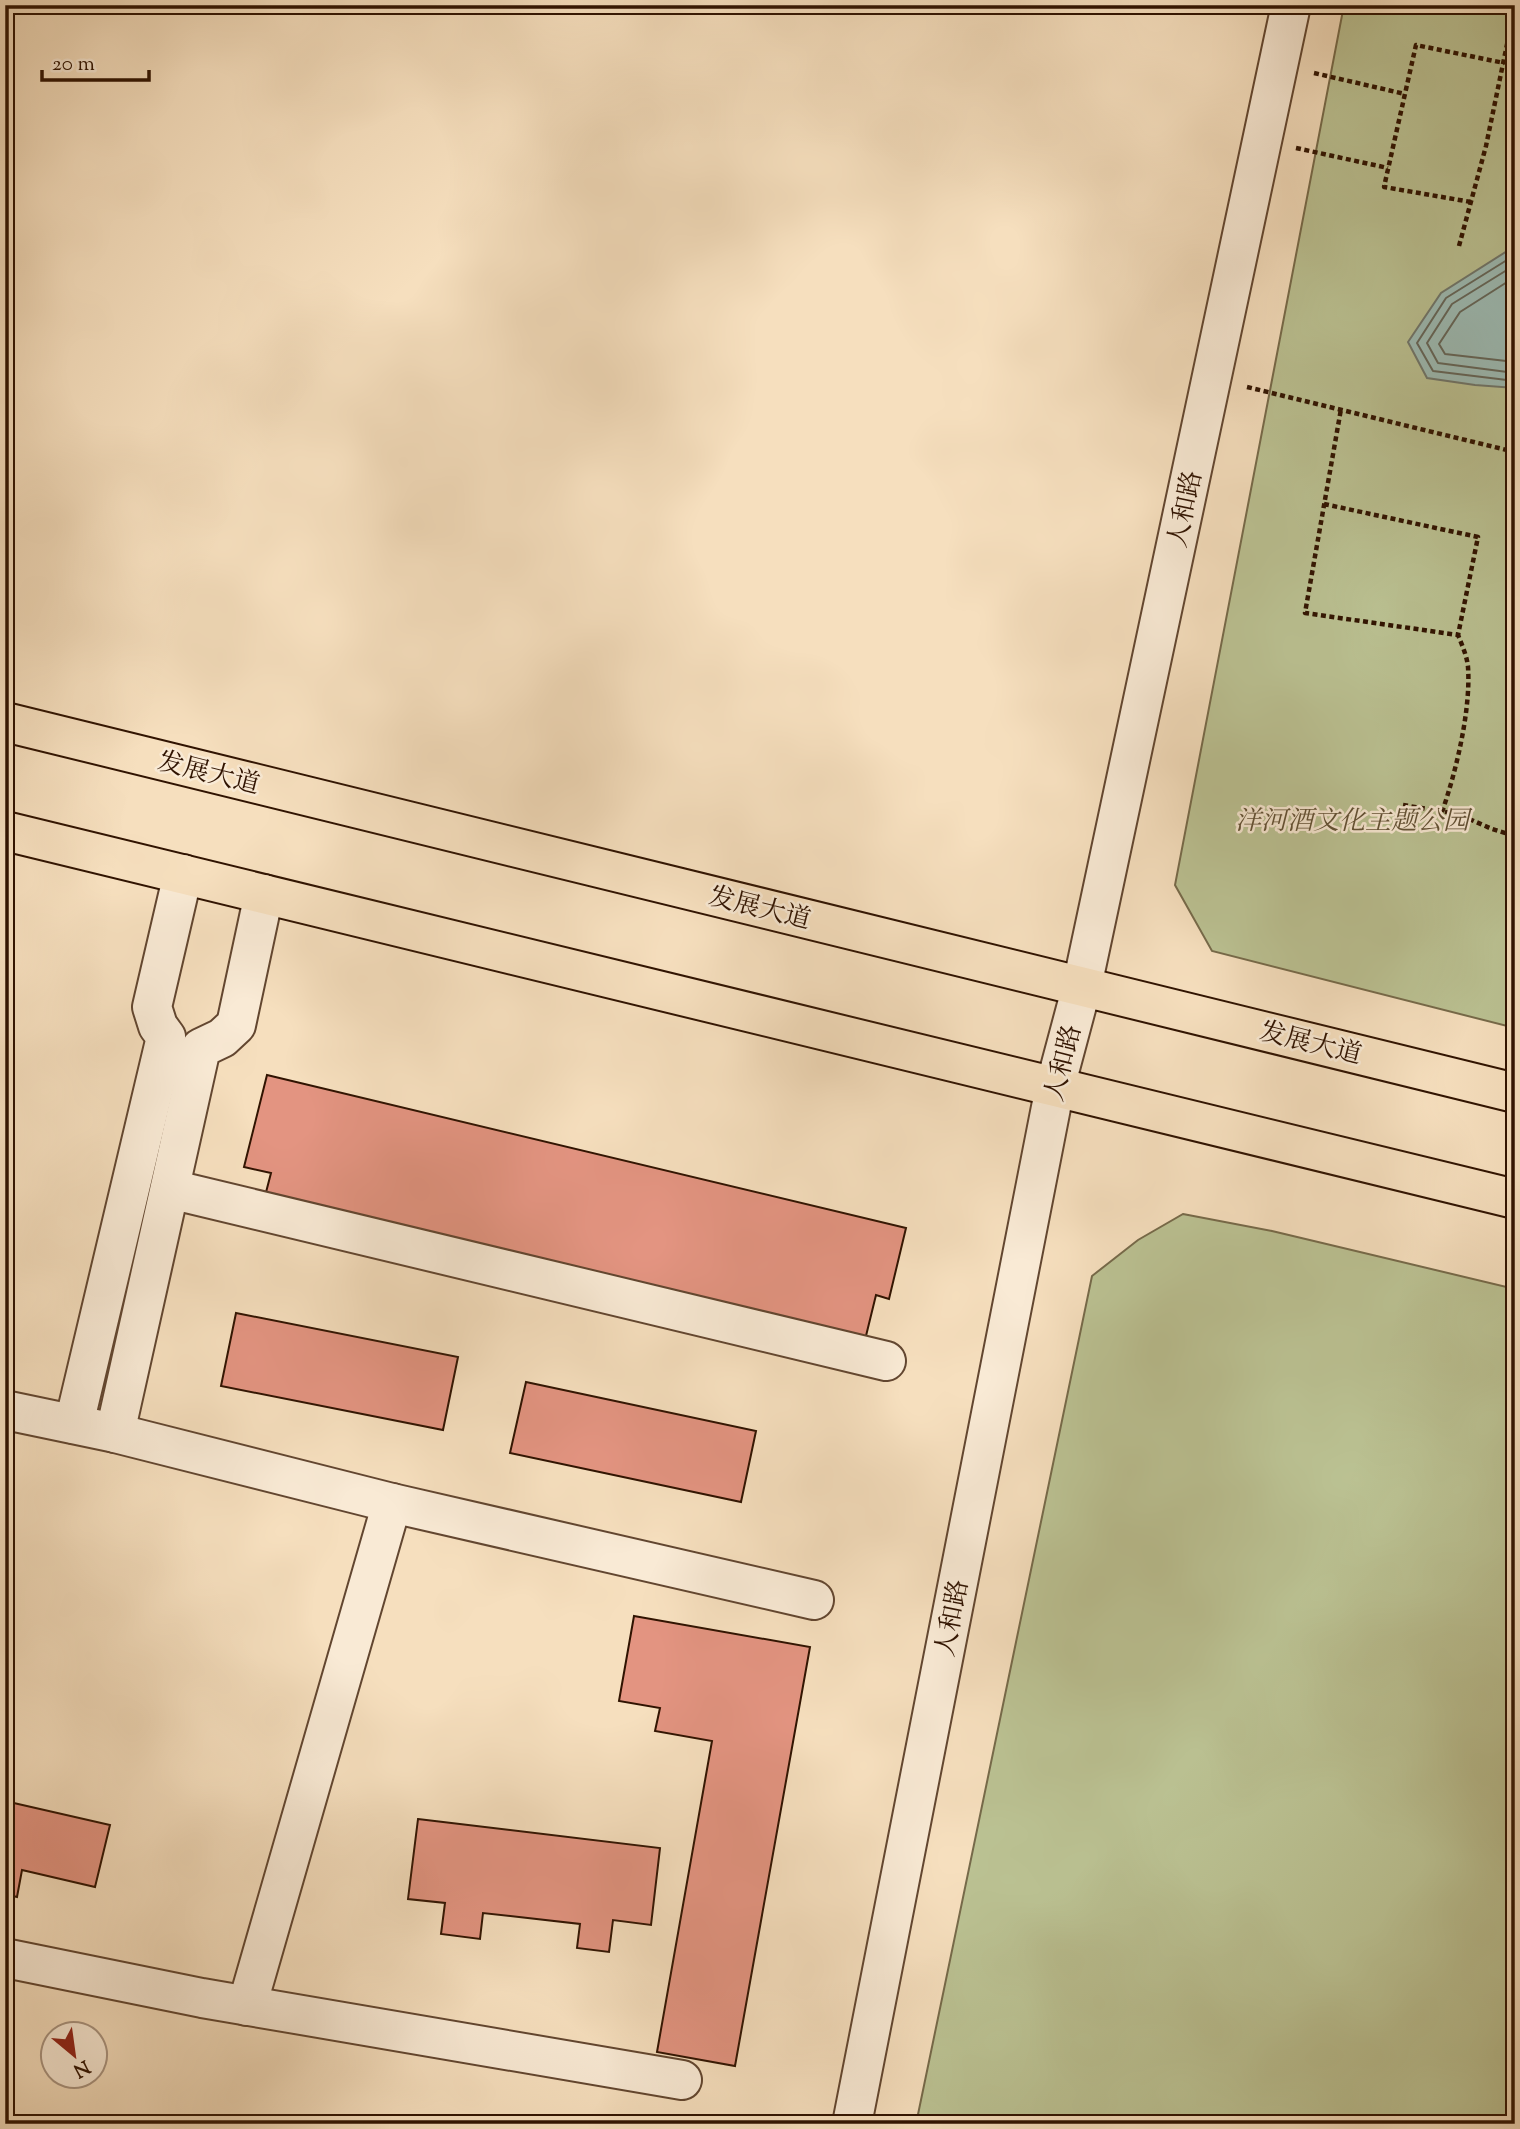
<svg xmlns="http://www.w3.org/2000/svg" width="1520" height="2129" viewBox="0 0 1520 2129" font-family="'Sorts Mill Goudy','Noto Serif SC',serif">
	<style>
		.green { fill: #bbc293; stroke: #766a4a; stroke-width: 2 }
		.water { fill: #9dbcb5; stroke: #71786d; stroke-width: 2 }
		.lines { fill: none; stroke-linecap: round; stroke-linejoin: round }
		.shore { stroke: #66685b; stroke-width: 2 }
		.building { fill: #e39481; stroke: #301301; stroke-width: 2 }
		.minor-casing { stroke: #624630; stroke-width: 42 }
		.tertiary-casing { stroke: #624630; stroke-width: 42 }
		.primary-casing { stroke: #301301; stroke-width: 42 }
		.path { stroke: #301301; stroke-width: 4.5; stroke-dasharray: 5 3.5; stroke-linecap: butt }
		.minor { stroke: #f9ead5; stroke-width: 38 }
		.tertiary { stroke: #f9ead5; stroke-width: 38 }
		.primary { stroke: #f6dfbe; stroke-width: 38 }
		.labels { text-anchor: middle; stroke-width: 5; stroke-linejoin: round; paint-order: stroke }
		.street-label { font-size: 26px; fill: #301301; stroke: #f9ead5 }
		.park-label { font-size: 26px; font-style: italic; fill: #615034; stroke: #f9ead5 }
	</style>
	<rect width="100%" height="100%" fill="#f6dfbe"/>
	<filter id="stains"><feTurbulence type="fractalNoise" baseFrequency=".00286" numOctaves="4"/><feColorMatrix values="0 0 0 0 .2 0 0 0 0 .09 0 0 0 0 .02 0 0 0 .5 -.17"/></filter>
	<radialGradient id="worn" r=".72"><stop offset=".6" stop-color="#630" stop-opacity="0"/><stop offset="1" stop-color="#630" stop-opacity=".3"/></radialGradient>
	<g class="green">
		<path d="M1344,5H1515V1028L1212,951L1175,885Z"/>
		<path d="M1183,1214L1272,1231L1515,1289V2124H916L1092,1276L1138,1240Z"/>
	</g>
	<path class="water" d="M1515,246V388L1475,385L1427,378L1408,342L1441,293Z"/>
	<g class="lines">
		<g class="shore">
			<path d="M1515,255L1446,298L1417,343L1433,371L1515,381"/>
			<path d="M1515,265L1452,304L1427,343L1438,363L1515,373"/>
			<path d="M1515,277L1460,312L1439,344L1445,354L1515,362"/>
		</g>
	</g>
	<g class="building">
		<path d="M267,1075L906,1228L889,1299L876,1295L864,1344L264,1200L271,1173L244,1167Z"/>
		<path d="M236,1313L458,1357L443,1430L221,1386Z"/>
		<path d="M526,1382L756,1431L741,1502L510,1453Z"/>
		<path d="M634,1616L810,1647L735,2066L657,2052L712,1741L655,1731L660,1708L619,1701Z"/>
		<path d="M5,1801L110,1825L95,1887L22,1870L17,1897L5,1894Z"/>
		<path d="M418,1819L660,1848L651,1925L613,1920L609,1952L577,1948L580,1924L483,1913L480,1939L441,1934L445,1903L408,1899Z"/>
	</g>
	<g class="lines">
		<defs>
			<g id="minor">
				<path d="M170,1189L886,1361"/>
				<path d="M5,1410L115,1433L392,1503L814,1600"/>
				<path d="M74,1424L166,1037L158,1026L152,1007L183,874"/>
				<path d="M115,1433L201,1048L222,1038L236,1025L264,894"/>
				<path d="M5,1958L202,1998L682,2080"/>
				<path d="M247,2006L392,1503"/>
			</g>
			<path id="tertiary" d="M852,2124L1055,1087L1082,986L1291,5"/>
			<g id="primary">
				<path d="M5,722L1515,1093"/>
				<path d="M5,831L1515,1199"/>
			</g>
		</defs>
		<use href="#minor" class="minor-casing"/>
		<use href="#tertiary" class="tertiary-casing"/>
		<use href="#primary" class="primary-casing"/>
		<g class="path">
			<path d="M1314,73L1405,94"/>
			<path d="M1296,148L1388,168"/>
			<path d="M1471,202L1384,187L1416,45L1504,63"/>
			<path d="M1459,246L1486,146L1510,30L1515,23"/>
			<path d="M1247,387L1515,452"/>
			<path d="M1324,504L1478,537L1458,635L1305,613L1341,409"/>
			<path d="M1403,805L1458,814L1492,829L1515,836"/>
			<path d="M1442,812C1456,772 1471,710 1468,667C1467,656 1462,645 1458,635"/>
		</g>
		<use href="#minor" class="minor"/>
		<use href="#tertiary" class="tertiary"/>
		<use href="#primary" class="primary"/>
	</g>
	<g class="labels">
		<g class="street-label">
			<text transform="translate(1184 509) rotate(-78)" y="9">人和路</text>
			<text transform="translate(209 772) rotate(14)" y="9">发展大道</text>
			<text transform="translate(760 907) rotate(14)" y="9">发展大道</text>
			<text transform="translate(1311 1042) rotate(14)" y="9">发展大道</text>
			<text transform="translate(1062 1063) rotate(-76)" y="9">人和路</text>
			<text transform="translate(951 1618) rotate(-79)" y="9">人和路</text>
		</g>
		<g class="park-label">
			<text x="1352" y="829">洋河酒文化主题公园</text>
		</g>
	</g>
	<rect width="1520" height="2129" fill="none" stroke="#f6dfbe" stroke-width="28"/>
	<rect x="7" y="7" width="1506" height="2115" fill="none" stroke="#301301" stroke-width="3.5"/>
	<rect x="14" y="14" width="1492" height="2101" fill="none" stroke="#301301" stroke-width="2"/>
	<g transform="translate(74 2055) rotate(151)"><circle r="33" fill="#f9ead5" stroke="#a99480" stroke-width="2"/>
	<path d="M0-5L12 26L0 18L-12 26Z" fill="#8f2418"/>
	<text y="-10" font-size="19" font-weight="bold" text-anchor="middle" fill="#301301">N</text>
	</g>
	<path d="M42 70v10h107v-10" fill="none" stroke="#301301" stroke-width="3.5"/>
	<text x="52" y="70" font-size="21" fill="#301301" stroke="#f9ead5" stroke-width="5" paint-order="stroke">20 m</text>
	<rect width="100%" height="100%" filter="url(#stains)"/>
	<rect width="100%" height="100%" fill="url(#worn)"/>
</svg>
